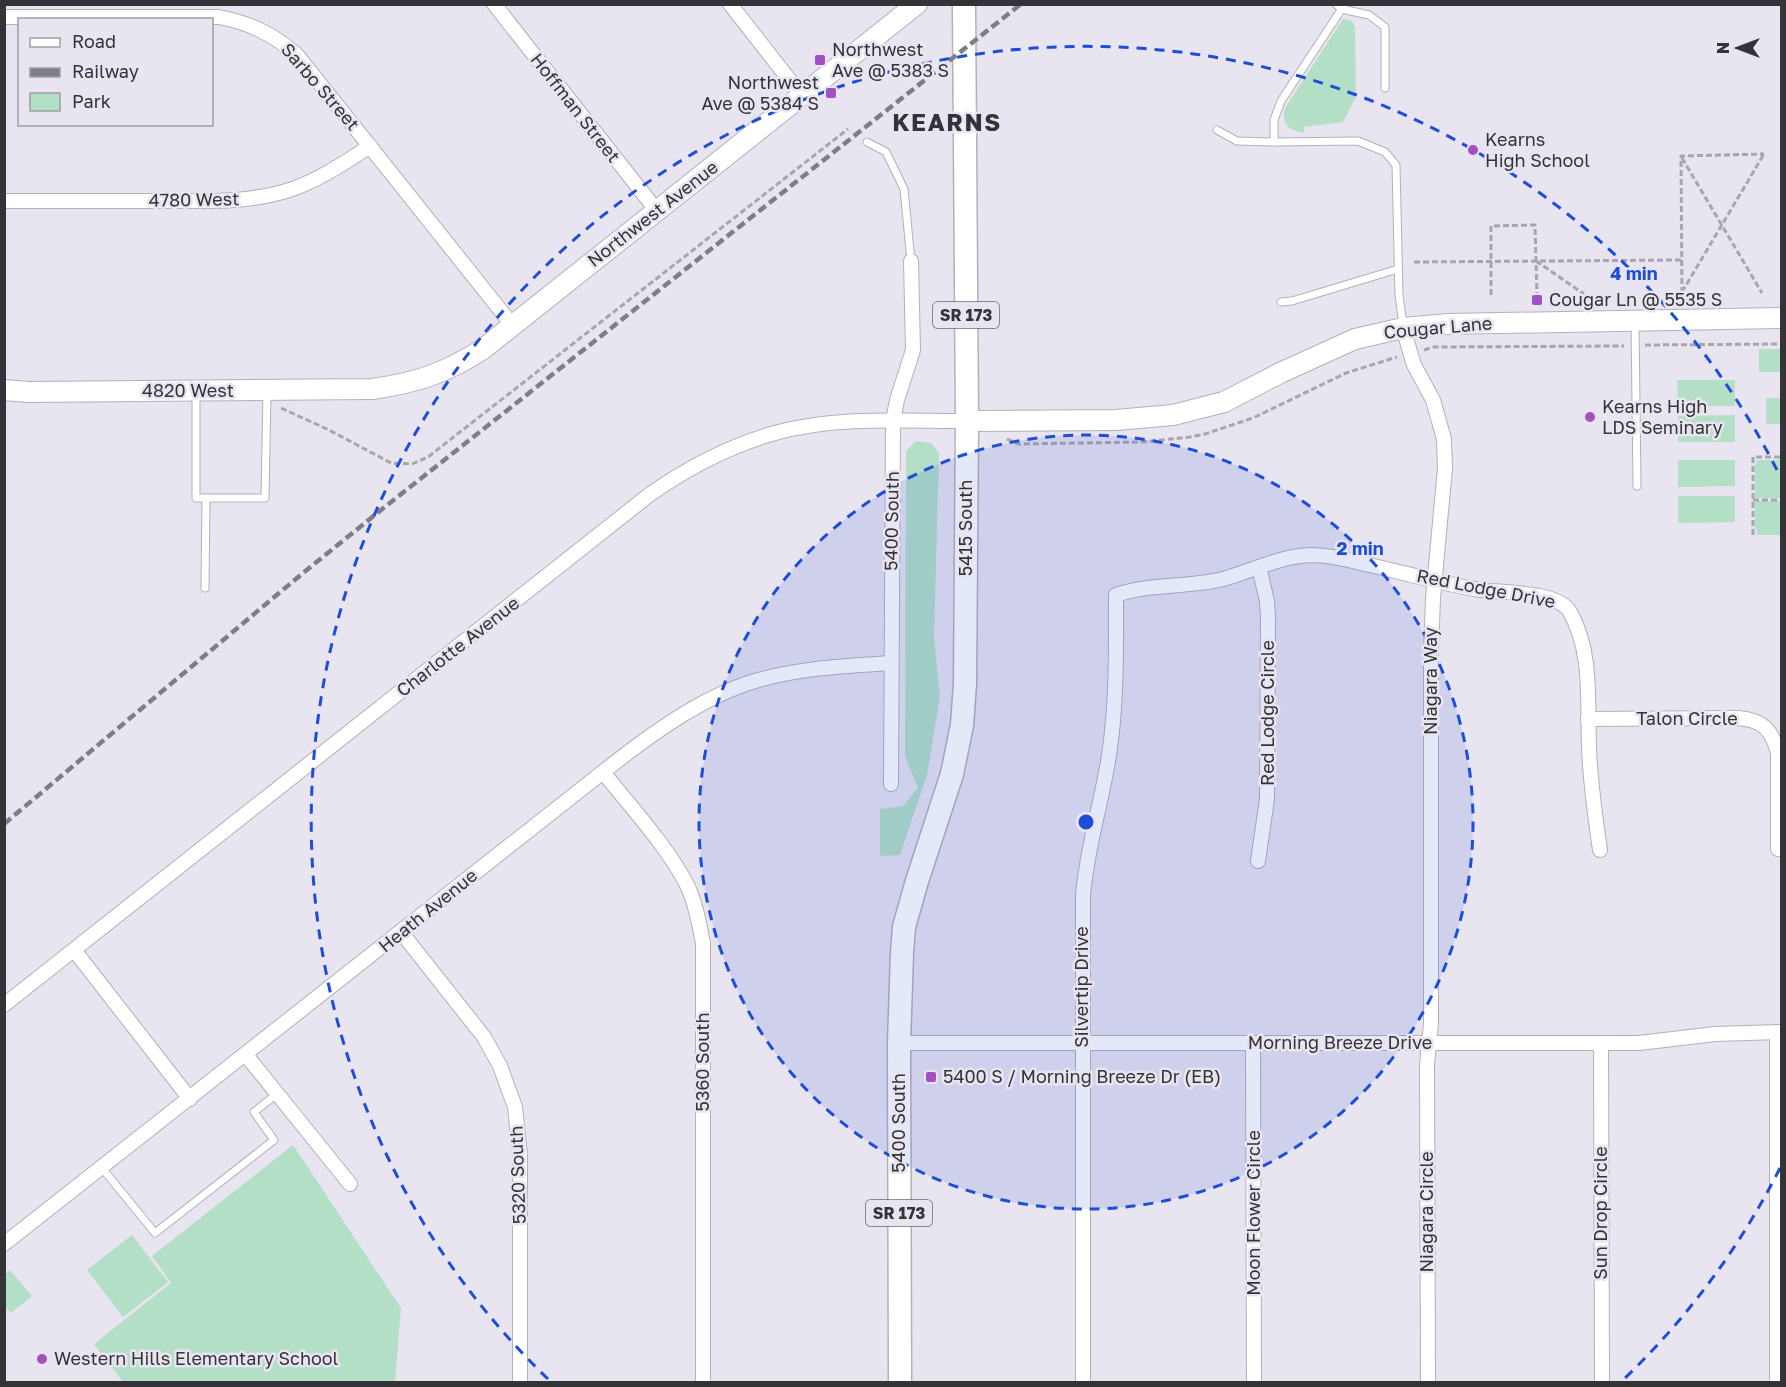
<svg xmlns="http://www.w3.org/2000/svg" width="1786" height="1387" viewBox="0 0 1786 1387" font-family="'Golos Text',sans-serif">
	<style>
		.green { fill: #b2dfc6 }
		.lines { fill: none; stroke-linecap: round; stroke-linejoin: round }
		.lane-casing { stroke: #b3b0bb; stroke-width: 9 }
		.street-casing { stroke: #b3b0bb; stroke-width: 16 }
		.secondary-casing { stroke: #b3b0bb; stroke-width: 22 }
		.primary-casing { stroke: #b3b0bb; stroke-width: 25 }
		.path { stroke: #a8a5ae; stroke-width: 3; stroke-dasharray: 6 3; stroke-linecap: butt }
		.lane { stroke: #fff; stroke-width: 7 }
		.street { stroke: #fff; stroke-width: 14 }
		.secondary { stroke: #fff; stroke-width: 20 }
		.primary { stroke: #fff; stroke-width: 22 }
		.rail { stroke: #807e85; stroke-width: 4.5; stroke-dasharray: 9 4.5; stroke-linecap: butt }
		.ring { fill: none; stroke: #1d4ed8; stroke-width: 3; stroke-dasharray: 10 8 }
		.poi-dot { fill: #a151c1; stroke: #e8e4f0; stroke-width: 2 }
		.labels { text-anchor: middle; stroke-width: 5; stroke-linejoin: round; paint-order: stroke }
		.shield { fill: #e8e4f0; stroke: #6a686e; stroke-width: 1.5 }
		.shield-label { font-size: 16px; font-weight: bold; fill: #343337 }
		.poi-label { font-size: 18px; fill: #343337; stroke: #e8e4f0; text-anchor: start }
		.street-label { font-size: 18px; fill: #343337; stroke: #e8e4f0 }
		.district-label { font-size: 24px; font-weight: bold; letter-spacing: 1.5px; fill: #343337; stroke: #e8e4f0 }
		.centre { fill: #1d4ed8; stroke: #e8e4f0; stroke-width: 3 }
		.ring-label { font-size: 18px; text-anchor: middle; font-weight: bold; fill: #1d4ed8; stroke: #e8e4f0; stroke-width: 5; stroke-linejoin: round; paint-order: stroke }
	</style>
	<rect width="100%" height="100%" fill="#e8e4f0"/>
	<g class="green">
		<path d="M1343,19L1352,21L1355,27L1356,97L1343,122L1304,127V132C1289,132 1281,123 1285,108Z"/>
		<rect x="1759" y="349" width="22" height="23"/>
		<path d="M1677,380H1735V406H1678Z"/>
		<rect x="1766" y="398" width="15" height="26"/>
		<path d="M1735,415V442H1678V416Z"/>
		<path d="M916,441L931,443L939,453L934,638L940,696L927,775L900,855L880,856V809L903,806L918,788L905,756L906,451Z"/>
		<path d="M1678,460H1735V486L1678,487Z"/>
		<path d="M1757,460H1781V498H1755V463H1757Z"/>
		<path d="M1678,496H1735V522L1678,523Z"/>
		<path d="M1755,501H1781V535H1757V530L1755,529Z"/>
		<path d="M293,1145L401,1308L395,1382H123L94,1344L171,1283L152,1256Z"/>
		<path d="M132,1235L168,1282L123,1317L87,1270Z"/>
		<path d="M10,1270L32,1296L11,1313L5,1306V1275Z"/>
	</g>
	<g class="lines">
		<defs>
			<g id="lane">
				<path d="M1336,4L1342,9L1369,15L1385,27V88"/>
				<path d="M1345,4L1281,101L1274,120V142L1358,141L1385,152L1396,165L1399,295L1403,325"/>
				<path d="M1217,130L1237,141L1274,142"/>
				<path d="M867,142L886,152L904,189L911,261"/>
				<path d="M1281,302L1292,301L1398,269"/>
				<path d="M1635,322L1637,486"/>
				<path d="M196,393V498H265L267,392"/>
				<path d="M205,588L206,498"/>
				<path d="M102,1168L155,1233L274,1140L254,1112L277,1094"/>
			</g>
			<g id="street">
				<path d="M494,4L657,211"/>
				<path d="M730,4L802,96"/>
				<path d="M4,17H219C250,23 273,34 297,55L513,326"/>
				<path d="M4,201H212C282,200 313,185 370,146"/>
				<path d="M1403,328L1414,365L1433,400L1444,439L1445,468L1433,598L1431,652V1023L1427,1065L1428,1382"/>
				<path d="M1588,719L1738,718C1763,720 1772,730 1778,753V849"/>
				<path d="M603,772C630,806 667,846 687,885C696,903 699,924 703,943V1382"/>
				<path d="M891,784L893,421L897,400L913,350L911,261"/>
				<path d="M1258,861L1267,799L1268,616L1267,601L1259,567"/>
				<path d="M401,932L484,1037L500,1066L515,1107L520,1154V1382"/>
				<path d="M74,950L190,1099"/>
				<path d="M4,1005L649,495C687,468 729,446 775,433C837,416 904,421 967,421"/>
				<path d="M899,1043H1639L1715,1034L1782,1032"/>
				<path d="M1253,1043L1254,1382"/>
				<path d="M1601,1043L1602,1382"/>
				<path d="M246,1055L350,1184"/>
				<path d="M4,1244L603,772C647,737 701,697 755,681C799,668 845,666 891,663"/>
				<path d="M1083,1382V895C1087,847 1102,802 1109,755C1117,702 1116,649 1116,595C1150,583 1187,588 1223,579C1252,571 1280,556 1311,555C1330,555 1350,560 1369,565C1406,573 1443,584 1480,590C1503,593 1558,591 1570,612C1593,653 1587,701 1589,746C1590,781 1595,816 1600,850"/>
				<path d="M1777,1382V1032"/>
			</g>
			<g id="secondary">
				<path d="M4,390L29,392L372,389C416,383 446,373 483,349L917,4"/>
				<path d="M967,421L1116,420L1173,415L1224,402L1280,373L1355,339L1403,328L1448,324L1782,318"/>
			</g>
			<path id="primary" d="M900,1382L899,1043L902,953L904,927L917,881L952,774L962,725L965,684L967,421L964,4"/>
		</defs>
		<use href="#lane" class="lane-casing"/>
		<use href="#street" class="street-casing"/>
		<use href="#secondary" class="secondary-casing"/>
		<use href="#primary" class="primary-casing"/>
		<g class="path">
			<path d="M1682,158L1762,293"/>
			<path d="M1536,261L1584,294"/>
			<path d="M1414,262L1682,260"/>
			<path d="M1682,292L1764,154"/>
			<path d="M1682,293L1681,156L1764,154"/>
			<path d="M1491,295V226L1535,225L1537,295"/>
			<path d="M1645,345L1782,344"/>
			<path d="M1424,350L1434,347L1624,346"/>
			<path d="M281,408L329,430L391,463L412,464L428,457L848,129"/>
			<path d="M1007,439L1018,444L1142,442L1190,437L1205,434L1253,418L1346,373L1397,357"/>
			<path d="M1753,500H1782"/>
			<path d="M1753,535V457H1782"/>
		</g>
		<use href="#lane" class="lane"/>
		<use href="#street" class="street"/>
		<use href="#secondary" class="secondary"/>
		<use href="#primary" class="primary"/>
		<path class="rail" d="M4,824L303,573L381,510L1021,4"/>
	</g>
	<circle cx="1086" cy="822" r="387" fill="#1d4ed8" fill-opacity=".12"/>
	<g class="ring">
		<circle cx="1086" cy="822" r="387"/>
		<path d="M1780 1168A775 775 0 0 1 1624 1379M548 1379A775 775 0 1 1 1780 476"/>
	</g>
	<g class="poi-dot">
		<rect x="814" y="54" width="12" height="12" rx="3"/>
		<rect x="825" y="87" width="12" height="12" rx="3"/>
		<circle cx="1473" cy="150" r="6"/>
		<rect x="1531" y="294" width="12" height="12" rx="3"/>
		<circle cx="1590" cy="417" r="6"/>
		<rect x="925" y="1071" width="12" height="12" rx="3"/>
		<circle cx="42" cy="1359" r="6"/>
	</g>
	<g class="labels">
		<g class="shield">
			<rect x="933" y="302" width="66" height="26" rx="4.5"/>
			<rect x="866" y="1200" width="66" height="26" rx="4.5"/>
		</g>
		<g class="shield-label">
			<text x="966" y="321">SR 173</text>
			<text x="899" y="1219">SR 173</text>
		</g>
		<g class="poi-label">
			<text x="832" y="56">Northwest<tspan x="832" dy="21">Ave @ 5383 S</tspan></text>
			<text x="819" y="89" text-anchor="end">Northwest<tspan x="819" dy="21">Ave @ 5384 S</tspan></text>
			<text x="1485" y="146">Kearns<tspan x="1485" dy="21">High School</tspan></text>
			<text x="1549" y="306">Cougar Ln @ 5535 S</text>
			<text x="1602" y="413">Kearns High<tspan x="1602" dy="21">LDS Seminary</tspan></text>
			<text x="943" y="1083">5400 S / Morning Breeze Dr (EB)</text>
			<text x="54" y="1365">Western Hills Elementary School</text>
		</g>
		<g class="street-label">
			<text transform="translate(320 87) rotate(49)" y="6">Sarbo Street</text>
			<text transform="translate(575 108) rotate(52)" y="6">Hoffman Street</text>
			<text transform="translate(194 200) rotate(-1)" y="6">4780 West</text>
			<text transform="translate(653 214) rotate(-38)" y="6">Northwest Avenue</text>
			<text transform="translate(1438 328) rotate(-5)" y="6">Cougar Lane</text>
			<text x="188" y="397">4820 West</text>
			<text transform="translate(892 521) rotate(-89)" y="6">5400 South</text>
			<text transform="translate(966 528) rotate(-90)" y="6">5415 South</text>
			<text transform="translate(1486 589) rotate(11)" y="6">Red Lodge Drive</text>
			<text transform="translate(458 647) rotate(-38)" y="6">Charlotte Avenue</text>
			<text transform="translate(1431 681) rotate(-90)" y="6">Niagara Way</text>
			<text transform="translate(1268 713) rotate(-90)" y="6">Red Lodge Circle</text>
			<text x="1687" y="725">Talon Circle</text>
			<text transform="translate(428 911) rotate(-39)" y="6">Heath Avenue</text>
			<text transform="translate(1082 987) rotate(-90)" y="6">Silvertip Drive</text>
			<text x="1340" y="1049">Morning Breeze Drive</text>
			<text transform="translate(703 1062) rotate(-90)" y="6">5360 South</text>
			<text transform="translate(899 1123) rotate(-90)" y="6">5400 South</text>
			<text transform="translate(518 1175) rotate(-92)" y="6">5320 South</text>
			<text transform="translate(1427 1212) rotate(-90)" y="6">Niagara Circle</text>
			<text transform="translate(1254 1213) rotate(-90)" y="6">Moon Flower Circle</text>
			<text transform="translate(1601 1213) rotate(-90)" y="6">Sun Drop Circle</text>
		</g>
		<g class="district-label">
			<text x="947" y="131">KEARNS</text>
		</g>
	</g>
	<circle cx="1086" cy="822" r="9" class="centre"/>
	<g class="ring-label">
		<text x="1634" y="280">4 min</text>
		<text x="1360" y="555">2 min</text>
	</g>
	<rect width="1786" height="1387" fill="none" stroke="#343337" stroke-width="12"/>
	<rect x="18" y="18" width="195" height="108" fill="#e8e4f0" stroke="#a09da6" stroke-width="1.5"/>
	<rect x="30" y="38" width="30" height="9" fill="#ffffff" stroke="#a09da6" stroke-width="1.5"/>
	<text x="72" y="48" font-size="18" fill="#343337">Road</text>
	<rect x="30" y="68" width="30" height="9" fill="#807e85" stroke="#a09da6" stroke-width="1.5"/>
	<text x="72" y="78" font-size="18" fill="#343337">Railway</text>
	<rect x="30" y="93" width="30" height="18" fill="#b2dfc6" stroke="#a09da6" stroke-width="1.5"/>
	<text x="72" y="108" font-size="18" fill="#343337">Park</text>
	<g transform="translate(1738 48) rotate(270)" stroke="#e8e4f0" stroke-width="4.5" paint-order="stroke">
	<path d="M0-4.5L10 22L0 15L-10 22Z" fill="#343337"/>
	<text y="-9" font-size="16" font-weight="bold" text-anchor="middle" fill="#343337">N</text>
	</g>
</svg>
